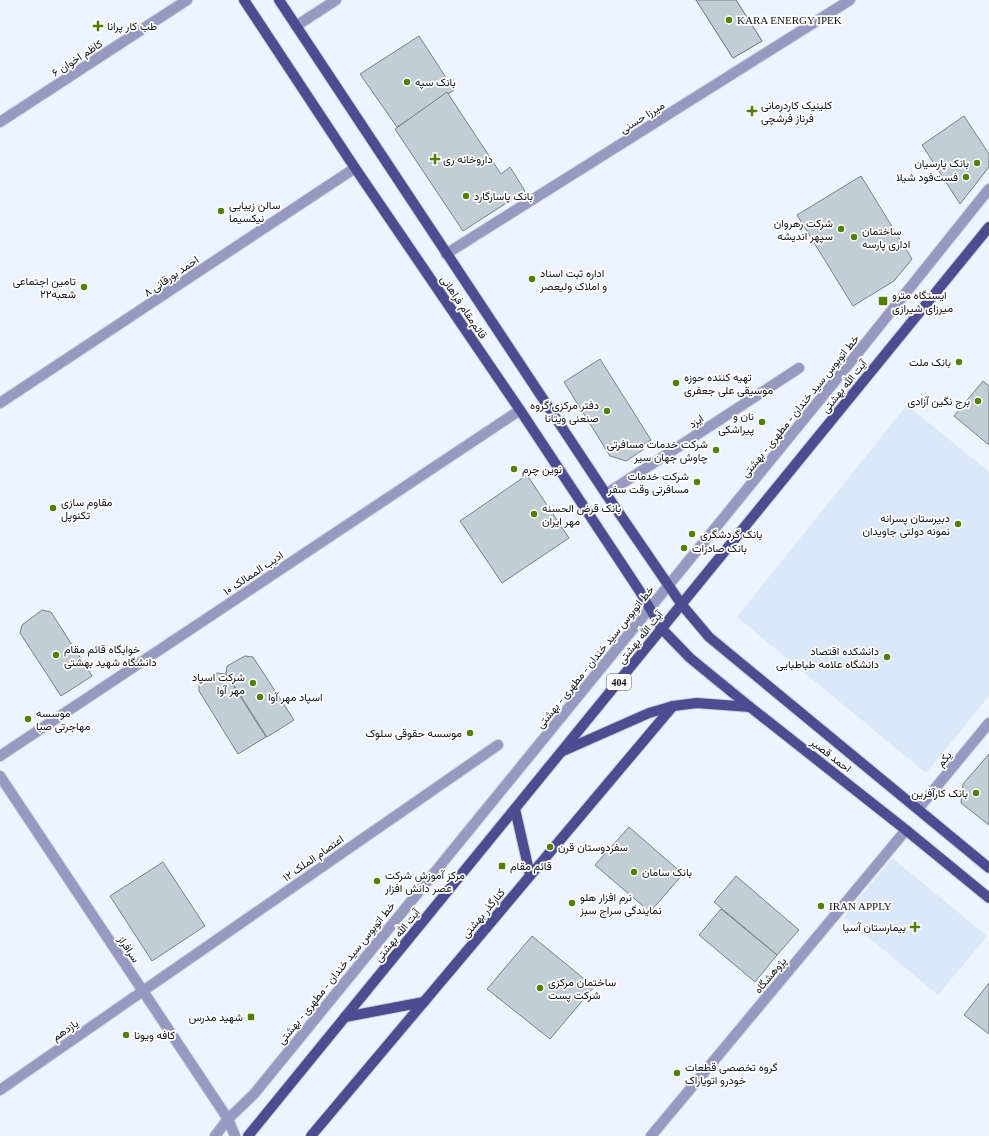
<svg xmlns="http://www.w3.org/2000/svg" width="989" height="1136" viewBox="0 0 989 1136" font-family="'Times New Roman',Vazirmatn,serif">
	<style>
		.built { fill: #dbe8f9 }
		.building { fill: #c2ced5; stroke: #768289 }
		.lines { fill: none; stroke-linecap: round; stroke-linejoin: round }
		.minor-casing { stroke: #c9d0da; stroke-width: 12 }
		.major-casing { stroke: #c9d0da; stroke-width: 12 }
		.minor { stroke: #9699c0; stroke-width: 10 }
		.major { stroke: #4c4d91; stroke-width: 10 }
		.poi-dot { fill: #537f07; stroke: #fff; stroke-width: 1.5 }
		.labels { text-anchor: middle; stroke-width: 3.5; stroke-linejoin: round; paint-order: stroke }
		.shield { fill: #fff; stroke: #585a5c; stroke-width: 1 }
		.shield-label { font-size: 10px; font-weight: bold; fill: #101316 }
		.poi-label { font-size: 11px; fill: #101316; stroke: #fff; text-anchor: start }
		.street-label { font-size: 11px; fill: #101316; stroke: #fff }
	</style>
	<rect width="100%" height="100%" fill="#ecf4ff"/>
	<g class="built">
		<path d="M907,405L989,472V696L926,773L737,617Z"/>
		<path d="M892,858L987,936L938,995L844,917Z"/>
	</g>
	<g class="building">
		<path d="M696,0H736L762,41L733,58Z"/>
		<path d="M696,0H736L762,41L733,58Z"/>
		<path d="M419,36L454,90L397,127L360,74Z"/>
		<path d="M447,92L501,174L510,167L525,191L463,231L395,129Z"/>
		<path d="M964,116L989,154V167L960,204L922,145Z"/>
		<path d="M861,176L912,259L894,281L853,306L797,215Z"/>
		<path d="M600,359L651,440L641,446L644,449L626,461L610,456L564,382Z"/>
		<path d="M983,381L989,386V445L954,416Z"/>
		<path d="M527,475L569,538L502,583L460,521Z"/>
		<path d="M42,610L51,612L92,676L61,696L20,633L22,625Z"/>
		<path d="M245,656L253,657L294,720L267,737L226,673L227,666Z"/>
		<path d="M217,673L226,674L266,737L238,754L199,691V683Z"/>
		<path d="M989,754V825L961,803L963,784Z"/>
		<path d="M629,827L683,874L650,912L595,865Z"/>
		<path d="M163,862L205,926L152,961L110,896Z"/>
		<path d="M736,876L799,930L777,955L714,902Z"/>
		<path d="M721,909L777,955L755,982L699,935Z"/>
		<path d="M532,936L594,987L550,1039L487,989Z"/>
		<path d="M989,983V1034L964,1015Z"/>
	</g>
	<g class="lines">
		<defs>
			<g id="minor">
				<path d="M296,26L336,0"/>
				<path d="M0,122L187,0"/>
				<path d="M446,254L850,0"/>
				<path d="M0,403L355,168"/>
				<path d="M606,494L799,368"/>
				<path d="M0,756L520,410"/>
				<path d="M0,776L220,1107L228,1119L235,1136"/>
				<path d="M918,809L989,723"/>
				<path d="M0,1090L498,745"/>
				<path d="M215,1136L228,1119L254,1094L844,370L989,189"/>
				<path d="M651,1136L906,830"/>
			</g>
			<g id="major">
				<path d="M244,0L355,168L520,410L639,590L662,629L690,658L750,707L906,830L989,898"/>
				<path d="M279,0L606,494L682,605L709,637L989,868"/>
				<path d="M563,751L649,713L673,706L697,703L750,707"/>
				<path d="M515,809L530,875"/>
				<path d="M345,1017L424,1002"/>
				<path d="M248,1136L989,227"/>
				<path d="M311,1136L673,706"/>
			</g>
		</defs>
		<use href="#minor" class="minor-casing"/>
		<use href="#major" class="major-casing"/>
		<use href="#minor" class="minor"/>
		<use href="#major" class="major"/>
	</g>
	<g class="poi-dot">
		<circle cx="729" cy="20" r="4"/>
		<path d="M96 20h4v4h4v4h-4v4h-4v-4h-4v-4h4z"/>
		<circle cx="407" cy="82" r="4"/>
		<path d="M750 105h4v4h4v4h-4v4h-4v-4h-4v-4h4z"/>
		<path d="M433 153h4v4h4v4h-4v4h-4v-4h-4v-4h4z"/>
		<circle cx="977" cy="163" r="4"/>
		<circle cx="966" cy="177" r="4"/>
		<circle cx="466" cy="196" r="4"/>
		<circle cx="221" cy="211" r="4"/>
		<circle cx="841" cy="229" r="4"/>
		<circle cx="854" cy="237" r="4"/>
		<circle cx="532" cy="279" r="4"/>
		<circle cx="84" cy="287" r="4"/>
		<rect x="878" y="296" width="10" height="10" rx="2"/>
		<circle cx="959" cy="362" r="4"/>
		<circle cx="676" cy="383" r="4"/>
		<circle cx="978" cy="401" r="4"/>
		<circle cx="607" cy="411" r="4"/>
		<circle cx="762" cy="422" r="4"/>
		<circle cx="716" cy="450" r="4"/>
		<circle cx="514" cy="469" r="4"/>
		<circle cx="697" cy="482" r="4"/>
		<circle cx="53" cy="508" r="4"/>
		<circle cx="534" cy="514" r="4"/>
		<circle cx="958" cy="524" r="4"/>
		<circle cx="692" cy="534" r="4"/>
		<circle cx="684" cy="548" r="4"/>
		<circle cx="56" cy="655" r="4"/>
		<circle cx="887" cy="657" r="4"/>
		<circle cx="253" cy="683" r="4"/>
		<circle cx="260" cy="697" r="4"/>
		<circle cx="28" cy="719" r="4"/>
		<circle cx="470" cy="733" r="4"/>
		<circle cx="976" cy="793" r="4"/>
		<circle cx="550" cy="847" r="4"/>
		<rect x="498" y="862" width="8" height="8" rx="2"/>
		<circle cx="634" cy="872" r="4"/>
		<circle cx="377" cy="881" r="4"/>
		<circle cx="572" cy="903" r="4"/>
		<circle cx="821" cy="906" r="4"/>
		<path d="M913 921h4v4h4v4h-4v4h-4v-4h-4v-4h4z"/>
		<circle cx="540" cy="988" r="4"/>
		<rect x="247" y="1013" width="8" height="8" rx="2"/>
		<circle cx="126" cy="1035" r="4"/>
		<circle cx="677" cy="1073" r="4"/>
	</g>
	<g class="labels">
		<rect class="shield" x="607" y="674" width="24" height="16" rx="3"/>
		<g class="shield-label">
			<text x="619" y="686">404</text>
		</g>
		<g class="poi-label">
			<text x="737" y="24">KARA ENERGY IPEK</text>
			<text x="107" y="30">طب کار پرانا</text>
			<text x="415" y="86">بانک سپه</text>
			<text x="761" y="109">کلینیک کاردرمانی<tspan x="761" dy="13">فرناز فرشچی</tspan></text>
			<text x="443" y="163">داروخانه ری</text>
			<text x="969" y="167" text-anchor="end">بانک پارسیان</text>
			<text x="958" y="181" text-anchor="end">فست‌فود شیلا</text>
			<text x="474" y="200">بانک پاسارگارد</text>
			<text x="229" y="209">سالن زیبایی<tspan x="229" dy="13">نیکسیما</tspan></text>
			<text x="833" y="227" text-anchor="end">شرکت رهروان<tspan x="833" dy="13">سپهر اندیشه</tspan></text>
			<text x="862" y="235">ساختمان<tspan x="862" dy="13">اداری پارسه</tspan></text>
			<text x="540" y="277">اداره ثبت اسناد<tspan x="540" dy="13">و املاک ولیعصر</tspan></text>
			<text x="76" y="285" text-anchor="end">تامین اجتماعی<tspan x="76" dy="13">شعبه۲۲</tspan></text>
			<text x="892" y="299">ایستگاه مترو<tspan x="892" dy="13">میرزای شیرازی</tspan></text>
			<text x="951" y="366" text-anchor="end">بانک ملت</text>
			<text x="684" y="381">تهیه کننده حوزه<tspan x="684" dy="13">موسیقی علی جعفری</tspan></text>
			<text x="970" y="405" text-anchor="end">برج نگین آزادی</text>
			<text x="599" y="409" text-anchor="end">دفتر مرکزی گروه<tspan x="599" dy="13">صنعنی ویتانا</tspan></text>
			<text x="754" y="420" text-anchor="end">نان و<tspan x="754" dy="13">پیراشکی</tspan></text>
			<text x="708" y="448" text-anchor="end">شرکت خدمات مسافرتی<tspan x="708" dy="13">چاوش جهان سیر</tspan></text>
			<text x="522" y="473">نوین چرم</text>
			<text x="689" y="480" text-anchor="end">شرکت خدمات<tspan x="689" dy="13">مسافرتی وقت سفر</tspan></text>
			<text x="61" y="506">مقاوم سازی<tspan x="61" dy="13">تکنوپل</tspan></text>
			<text x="542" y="512">بانک قرض الحسنه<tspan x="542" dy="13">مهر ایران</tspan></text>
			<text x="950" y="522" text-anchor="end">دبيرستان پسرانه<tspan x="950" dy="13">نمونه دولتی جاويدان</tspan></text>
			<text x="700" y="538">بانک گردشگری</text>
			<text x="692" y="552">بانک صادرات</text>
			<text x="64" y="653">خوابگاه قائم مقام<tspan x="64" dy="13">دانشگاه شهید بهشتی</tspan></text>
			<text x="879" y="655" text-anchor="end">دانشکده اقتصاد<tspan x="879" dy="13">دانشگاه علامه طباطبایی</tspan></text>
			<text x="245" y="681" text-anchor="end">شرکت اسپاد<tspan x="245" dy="13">مهر آوا</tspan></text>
			<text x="268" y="701">اسپاد مهر آوا</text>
			<text x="36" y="717">موسسه<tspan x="36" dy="13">مهاجرتی صبا</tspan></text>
			<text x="462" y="737" text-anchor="end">موسسه حقوقی سلوک</text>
			<text x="968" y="797" text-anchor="end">بانک کارآفرین</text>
			<text x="558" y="851">سفردوستان قرن</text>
			<text x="510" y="870">قائم مقام</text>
			<text x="642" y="876">بانک سامان</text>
			<text x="385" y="879">مرکز آموزش شرکت<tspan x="385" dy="13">عصر دانش افزار</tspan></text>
			<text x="580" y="901">نرم افزار هلو<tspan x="580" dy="13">نمایندگی سراج‌ سبز</tspan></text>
			<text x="829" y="910">IRAN APPLY</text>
			<text x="906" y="931" text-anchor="end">بیمارستان آسیا</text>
			<text x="548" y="986">ساختمان مرکزی<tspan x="548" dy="13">شرکت پست</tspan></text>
			<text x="243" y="1021" text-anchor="end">شهید مدرس</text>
			<text x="134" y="1039">کافه ویونا</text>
			<text x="685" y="1071">گروه تخصصی قطعات<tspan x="685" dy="13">خودرو اتویاراک</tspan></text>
		</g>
		<g class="street-label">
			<text transform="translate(77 58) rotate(-33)" y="4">کاظم اخوان ۶</text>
			<text transform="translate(642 117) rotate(-32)" y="4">میرزا حسنی</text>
			<text transform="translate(171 276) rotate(-34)" y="4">احمد بورقانی ۸</text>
			<text transform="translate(464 307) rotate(56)" y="4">قائم‌مقام فراهانی</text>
			<text transform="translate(844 386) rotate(-51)" y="4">آیت الله بهشتی</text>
			<text transform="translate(800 406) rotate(-51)" y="4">خط اتوبوس سید خندان - مطهری - بهشتی</text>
			<text transform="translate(696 421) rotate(-33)" y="4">ایزد</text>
			<text transform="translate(253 573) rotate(-34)" y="4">ادیب الممالک ۱۰</text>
			<text transform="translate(640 637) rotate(-51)" y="4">آیت الله بهشتی</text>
			<text transform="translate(595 657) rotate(-51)" y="4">خط اتوبوس سید خندان - مطهری - بهشتی</text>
			<text transform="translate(831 755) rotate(38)" y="4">احمد قصیر</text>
			<text transform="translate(944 759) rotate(-51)" y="4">یکم</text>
			<text transform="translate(313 858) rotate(-35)" y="4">اعتصام الملک ۱۲</text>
			<text transform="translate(483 913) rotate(-50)" y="4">کنارگذر بهشتی</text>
			<text transform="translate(397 935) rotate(-51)" y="4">آیت الله بهشتی</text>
			<text transform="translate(129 949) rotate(56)" y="4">سرافراز</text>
			<text transform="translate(336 973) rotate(-51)" y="4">خط اتوبوس سید خندان - مطهری - بهشتی</text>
			<text transform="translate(770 975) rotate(-50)" y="4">پژوهشگاه</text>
			<text transform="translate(65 1030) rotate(-35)" y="4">یازدهم</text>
		</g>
	</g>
</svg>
